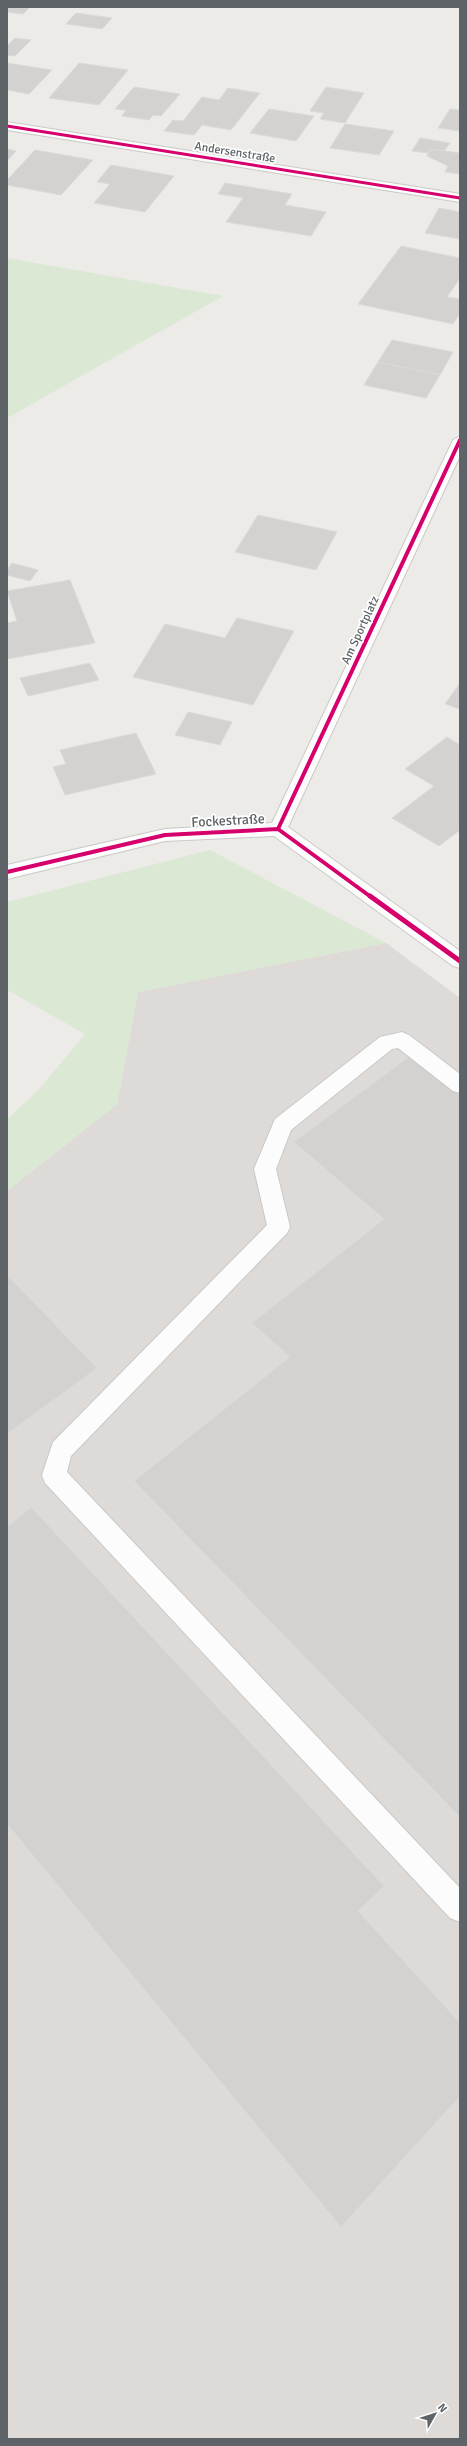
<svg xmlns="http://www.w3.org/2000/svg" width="467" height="2446" viewBox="0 0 467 2446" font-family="Signika,sans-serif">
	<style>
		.industrial { fill: #dddad8 }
		.green { fill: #dae8d4 }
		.building { fill: #d4d2d1; stroke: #dcdad7 }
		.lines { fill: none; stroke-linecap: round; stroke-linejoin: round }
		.minor-casing { stroke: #c9c9c8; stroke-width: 2 }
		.minor { fill: #fcfcfc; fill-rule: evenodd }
		.cycleway-far2-casing { stroke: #fff; stroke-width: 4.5 }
		.cycleway-far1-casing { stroke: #fff; stroke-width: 6 }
		.cycleway-casing { stroke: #fff; stroke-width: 8 }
		.cycleway-far2 { stroke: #d6006c; stroke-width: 3 }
		.cycleway-far1 { stroke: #d6006c; stroke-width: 4 }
		.cycleway { stroke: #d6006c; stroke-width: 5 }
		.labels { text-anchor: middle; stroke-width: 3.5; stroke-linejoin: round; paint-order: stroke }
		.far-street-label { font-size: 12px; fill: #5d6366; stroke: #fff }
		.street-label { font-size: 14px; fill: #5d6366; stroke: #fff }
	</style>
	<rect width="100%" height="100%" fill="#edebe8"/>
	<path class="industrial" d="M386,943L460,998V2439H7V1191L117,1104L138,992Z"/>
	<g class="green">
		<path d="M7,258L223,296L7,418Z"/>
		<path d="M210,850L386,943L138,992L117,1104L7,1191V1120L41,1087L85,1034L7,990V902Z"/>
	</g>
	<g class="building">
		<path d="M7,7H30L23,14L7,12Z"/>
		<path d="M76,13L112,18L102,29L66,24Z"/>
		<path d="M15,38L31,40L15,56L7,55V46Z"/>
		<path d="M7,63L52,70L29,94L7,90Z"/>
		<path d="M79,63L128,70L99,105L49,98Z"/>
		<path d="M134,87L180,94L161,116L153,115L149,120L122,116L126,110L115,109Z"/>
		<path d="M326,87L364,93L345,123L320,119L324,113L310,111Z"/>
		<path d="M228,88L260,93L231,130L202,125L194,135L164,131L173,120L183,121L202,97L219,100Z"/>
		<path d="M269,109L314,116L296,141L250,133Z"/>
		<path d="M450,109L460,110V131L438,128Z"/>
		<path d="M345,124L394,131L379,155L330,148Z"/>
		<path d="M420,138L450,143L444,151L431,149L428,153L412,151Z"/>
		<path d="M7,149L16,151L7,161Z"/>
		<path d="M431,149L460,153V174L445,172L448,166L427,156Z"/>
		<path d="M35,150L93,160L61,195L7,185V180Z"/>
		<path d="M111,165L174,176L145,212L94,203L110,184L97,182Z"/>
		<path d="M225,183L292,194L285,205L326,212L311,236L226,222L243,198L218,194Z"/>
		<path d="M439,208L460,212V239L425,233Z"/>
		<path d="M401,246L460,258V278L447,297L460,299V313L453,324L358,304Z"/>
		<path d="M392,340L453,352L440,375L378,362Z"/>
		<path d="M378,362L440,375L426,398L364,385Z"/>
		<path d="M258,515L337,532L316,570L235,552Z"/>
		<path d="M12,563L38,570L30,581L7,575V570Z"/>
		<path d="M70,580L95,643L7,659V623L17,621L7,591Z"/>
		<path d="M237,618L294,631L253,705L133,677L165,624L225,638Z"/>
		<path d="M90,663L99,680L28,696L20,678Z"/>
		<path d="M460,683V709L445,704Z"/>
		<path d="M188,712L232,722L220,745L175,735Z"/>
		<path d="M136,733L156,774L65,795L53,767L66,764L60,750Z"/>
		<path d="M447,737L460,745V830L439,846L392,818L434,786L405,769Z"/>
		<path d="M413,1054L460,1092V1817L134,1481L290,1357L252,1323L384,1219L294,1142Z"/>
		<path d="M10,1278L97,1368L7,1434V1280Z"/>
		<path d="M31,1507L384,1886L358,1911L460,2023V2096L341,2227L7,1824V1527Z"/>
	</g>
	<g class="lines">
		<defs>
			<g id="minor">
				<path d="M7,122L460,194V202L7,130Z"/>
				<path d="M460,436V456L288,827L460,951V968L453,966L274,836L165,841L7,879V865L165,829L272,823L453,440Z"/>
				<path d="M402,1032L409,1035L460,1074V1093L453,1091L398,1048L392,1049L291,1130L276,1169L290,1227L287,1233L71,1456L67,1472L460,1888V1922L450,1918L45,1483L42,1475L53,1442L267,1225L254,1169L275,1119L380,1037Z"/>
			</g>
		</defs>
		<use href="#minor" class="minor-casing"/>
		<use href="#minor" class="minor"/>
		<defs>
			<path id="cycleway-far2" d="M7,126L460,198"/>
			<g id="cycleway-far1">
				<path d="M278,829L460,440"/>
				<path d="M7,872L165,835L278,829L371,897"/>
			</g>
			<path id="cycleway" d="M370,896L460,961"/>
		</defs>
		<use href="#cycleway-far2" class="cycleway-far2-casing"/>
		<use href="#cycleway-far1" class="cycleway-far1-casing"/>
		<use href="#cycleway" class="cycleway-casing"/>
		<use href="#cycleway-far2" class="cycleway-far2"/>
		<use href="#cycleway-far1" class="cycleway-far1"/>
		<use href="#cycleway" class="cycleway"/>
	</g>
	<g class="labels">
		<g class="far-street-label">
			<text transform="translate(235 152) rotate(9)" y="4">Andersenstraße</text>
			<text transform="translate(360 630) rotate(-65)" y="4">Am Sportplatz</text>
		</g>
		<g class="street-label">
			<text transform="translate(228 820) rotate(-3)" y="5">Fockestraße</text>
		</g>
	</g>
	<rect width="467" height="2446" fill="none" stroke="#5d6366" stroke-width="16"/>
	<g transform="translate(435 2414) rotate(51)" stroke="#ffffff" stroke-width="3" paint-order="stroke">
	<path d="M0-3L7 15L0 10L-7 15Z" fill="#5d6366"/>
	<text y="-6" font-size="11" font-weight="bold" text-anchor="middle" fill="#5d6366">N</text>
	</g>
</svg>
